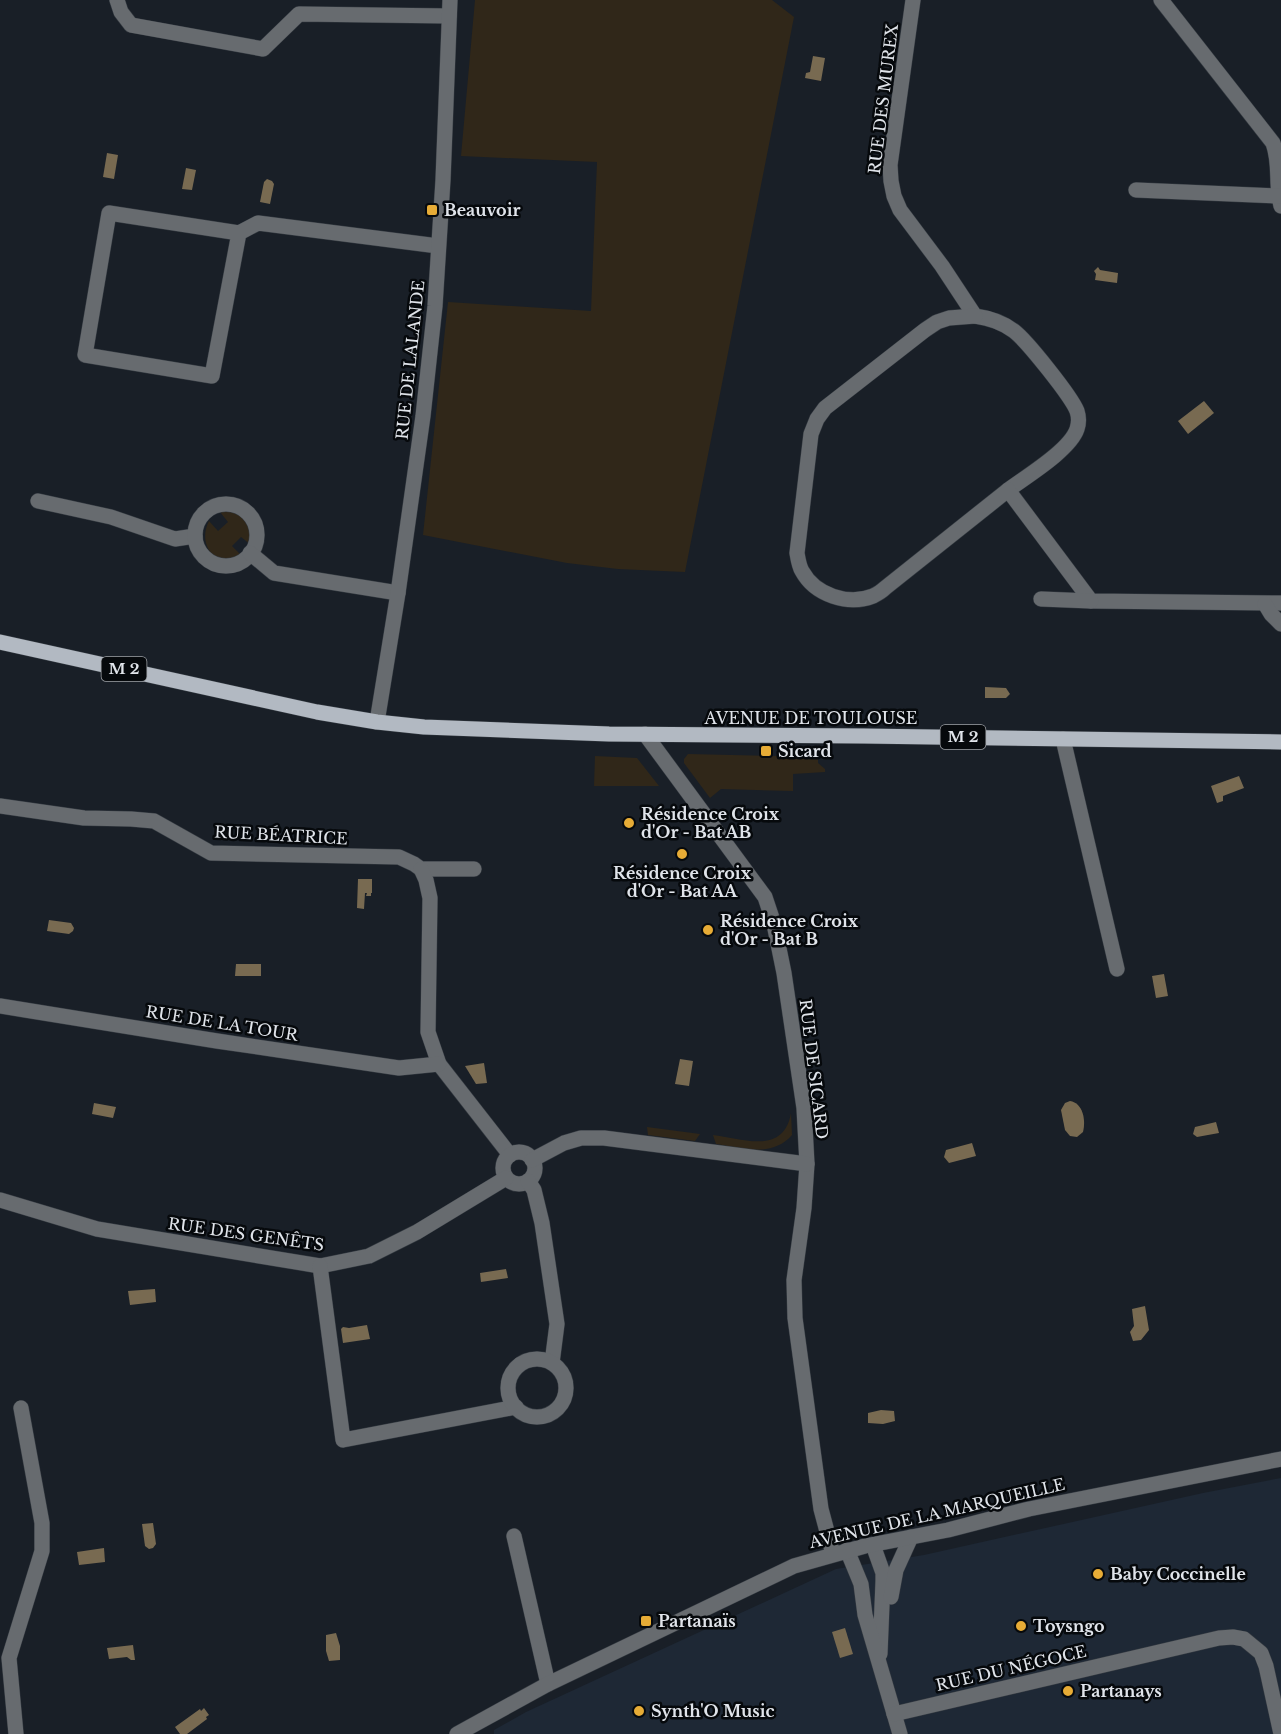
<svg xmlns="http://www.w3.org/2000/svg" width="1281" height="1734" viewBox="0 0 1281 1734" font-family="'Libre Baskerville',serif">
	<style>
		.built { fill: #1e2835 }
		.green { fill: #302719 }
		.water { fill: #786a51 }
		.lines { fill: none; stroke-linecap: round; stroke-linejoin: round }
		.minor-casing { stroke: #353b42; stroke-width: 16 }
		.major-casing { stroke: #353b42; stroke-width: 16 }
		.minor { stroke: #676b6f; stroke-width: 15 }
		.major { stroke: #b2b9c2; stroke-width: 15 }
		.poi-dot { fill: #e7ac36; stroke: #06090c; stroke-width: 2 }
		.labels { text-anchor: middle; stroke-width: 5; stroke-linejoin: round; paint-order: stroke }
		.shield { fill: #06090c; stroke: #9fa2a7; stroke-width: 1.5 }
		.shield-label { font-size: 15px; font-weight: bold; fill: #e0e4ea }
		.street-label { font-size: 16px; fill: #e0e4ea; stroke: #06090c }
		.poi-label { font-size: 16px; font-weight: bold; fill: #e0e4ea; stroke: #06090c; text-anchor: start }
	</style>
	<rect width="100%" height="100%" fill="#191f27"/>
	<path class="built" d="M1281,1478V1734H494V1730L526,1712L836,1569L924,1555L1203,1493Z"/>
	<g class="green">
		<path d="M475,0H772L794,17L685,572L618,569L567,563L423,535L448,302L591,311L597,162L461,156Z"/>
		<path d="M226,511C245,512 257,527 251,545L241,537L232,546L242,556C218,571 196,546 209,521L218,531L228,522L220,512Z"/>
		<path d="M688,754L818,757V763L825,769V772L793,774V791L721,789L710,798L684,763V759Z"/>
		<path d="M595,756L637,758L659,786H594Z"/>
		<path d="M791,1113L792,1135C772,1158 742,1148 716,1144L713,1135C743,1139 784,1155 791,1113Z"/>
		<path d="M647,1127L700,1134L695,1141L648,1135Z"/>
	</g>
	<g class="water">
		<path d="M813,56L825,58L821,81L805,78L806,73L810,72Z"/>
		<path d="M107,153L118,155L114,179L103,177Z"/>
		<path d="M186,168L196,170L192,190L182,189Z"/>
		<path d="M267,179L272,181L274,184L270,204L260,202L264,182Z"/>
		<path d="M1098,267L1100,270L1118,273L1117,283L1095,280L1096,274L1094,271Z"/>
		<path d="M1204,401L1214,413L1188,434L1178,421Z"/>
		<path d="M985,687L1006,688L1010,694L1006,698H985Z"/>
		<path d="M1239,776L1244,788L1223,796V801L1217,803L1211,786Z"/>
		<path d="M358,879H372V893H371V896H366L367,893H365L364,909L357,908Z"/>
		<path d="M49,920L71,923L74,928L73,931L69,934L47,931Z"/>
		<path d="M236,964H261V976H235Z"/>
		<path d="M1164,974L1168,996L1156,998L1152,976Z"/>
		<path d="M680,1059L693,1061L689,1086L675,1084Z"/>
		<path d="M484,1063L487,1083L476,1084L465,1066Z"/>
		<path d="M1070,1101C1083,1103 1086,1120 1083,1132L1077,1137L1070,1136L1065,1130L1061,1110L1065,1103Z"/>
		<path d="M94,1103L116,1107L113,1118L92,1114Z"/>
		<path d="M1216,1122L1219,1133L1197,1137L1193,1134L1195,1127Z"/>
		<path d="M972,1143L976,1156L949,1163L944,1157L946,1150Z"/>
		<path d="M506,1269L508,1278L481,1282L480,1273Z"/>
		<path d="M155,1289L156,1302L130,1305L128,1291Z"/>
		<path d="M1145,1306L1149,1330L1141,1340L1133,1341L1130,1332L1134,1326L1132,1309Z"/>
		<path d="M367,1325L370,1339L343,1343L341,1329L343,1327L349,1328Z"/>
		<path d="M881,1410L894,1411L895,1421L883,1424L868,1423V1413Z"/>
		<path d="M153,1523L156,1544L153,1548L149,1549L145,1546L142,1524Z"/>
		<path d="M104,1548L105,1562L79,1565L77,1552Z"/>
		<path d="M845,1628L853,1654L840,1658L832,1632Z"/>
		<path d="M336,1633L340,1646V1660L329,1661L326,1651V1635Z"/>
		<path d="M133,1645L135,1660H131L127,1657L109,1659L107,1648Z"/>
		<path d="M204,1708L209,1715L206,1717L207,1719L187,1734H180L175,1727L200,1709L201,1711Z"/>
	</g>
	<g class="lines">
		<defs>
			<g id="minor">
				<path d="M117,0L121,12L131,25L263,49L299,14L449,16"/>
				<path d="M913,0L890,165L891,181L894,196L900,210L942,266L975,316C990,318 1002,322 1014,331C1027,341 1071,396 1077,411C1079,417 1079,423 1077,429C1070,450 1027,476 1008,490"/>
				<path d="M1161,0L1273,143C1281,165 1275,184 1281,206"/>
				<path d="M1136,190L1278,196"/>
				<path d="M239,233L212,376L85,355L109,213L239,233L258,223L438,246"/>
				<path d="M975,316L949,318L937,322L925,330L825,408L817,419L811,434L797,553C798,559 799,566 802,571C815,595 848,606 873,596C877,594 882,591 885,588L1008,490L1091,601L1281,603"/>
				<path d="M38,501L111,517L175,539L195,536"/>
				<circle cx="226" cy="535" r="31"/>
				<path d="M250,553L274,573L398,593"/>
				<path d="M1041,599L1091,601"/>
				<path d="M1265,604L1271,614L1281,624"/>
				<path d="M377,722L398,593L423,416L435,306L443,180L450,0"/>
				<path d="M645,734L765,897L774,924L784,973L804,1108L807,1164L804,1208L794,1280L795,1318L821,1509L833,1554"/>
				<path d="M1063,739L1117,969"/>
				<path d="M0,806L84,818L131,819L154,821L211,853L399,857L414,864L421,869H474"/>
				<path d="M421,869L426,880L430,898L428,1032L439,1064L510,1155"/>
				<path d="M0,1006L217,1041L399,1068L439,1064"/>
				<circle cx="519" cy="1168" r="16"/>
				<path d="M532,1160L564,1143L581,1138H604L807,1164"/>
				<path d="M528,1181L534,1190L542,1223L557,1324L552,1363"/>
				<path d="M0,1200L97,1229L320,1266L369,1256L417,1232L506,1178"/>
				<path d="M320,1266L343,1440L516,1407"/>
				<circle cx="537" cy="1388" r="29"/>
				<path d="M514,1536L548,1684"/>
				<path d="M873,1545L883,1573V1581L880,1654"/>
				<path d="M847,1550L861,1584L865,1615L900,1734"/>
				<path d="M891,1597L896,1570L911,1537"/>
				<path d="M894,1714L1219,1638L1233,1637L1244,1639L1261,1653L1266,1666L1281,1734"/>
				<path d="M16,1734L9,1658L42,1551V1523L21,1408"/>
				<path d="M457,1734L548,1684L794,1566L865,1546L948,1530L1029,1509L1281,1459"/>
			</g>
			<path id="major" d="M0,642L317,712L377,722L424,727L609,734L864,736L1281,742"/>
		</defs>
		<use href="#minor" class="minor-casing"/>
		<use href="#major" class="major-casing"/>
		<use href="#minor" class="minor"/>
		<use href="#major" class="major"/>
	</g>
	<g class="poi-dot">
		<rect x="426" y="204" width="12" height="12" rx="3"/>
		<rect x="760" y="745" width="12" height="12" rx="3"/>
		<circle cx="629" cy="823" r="6"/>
		<circle cx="682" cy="854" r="6"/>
		<circle cx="708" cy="930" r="6"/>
		<circle cx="1098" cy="1574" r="6"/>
		<rect x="640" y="1615" width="12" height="12" rx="3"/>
		<circle cx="1021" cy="1626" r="6"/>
		<circle cx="1068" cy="1691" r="6"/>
		<circle cx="639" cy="1711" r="6"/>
	</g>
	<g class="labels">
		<g class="shield">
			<rect x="101.5" y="657" width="45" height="24" rx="4.5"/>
			<rect x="940.5" y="725" width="45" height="24" rx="4.5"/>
		</g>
		<g class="shield-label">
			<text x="124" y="674">M 2</text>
			<text x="963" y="742">M 2</text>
		</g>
		<g class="street-label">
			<text transform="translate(883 99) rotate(-83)" y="6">RUE DES MUREX</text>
			<text transform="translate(410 360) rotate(-84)" y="6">RUE DE LALANDE</text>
			<text x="811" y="724">AVENUE DE TOULOUSE</text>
			<text transform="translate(281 835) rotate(3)" y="6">RUE BÉATRICE</text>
			<text transform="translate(222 1023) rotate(9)" y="6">RUE DE LA TOUR</text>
			<text transform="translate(814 1069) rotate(83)" y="6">RUE DE SICARD</text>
			<text transform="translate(246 1234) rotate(8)" y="6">RUE DES GENÊTS</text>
			<text transform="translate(937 1513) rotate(-13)" y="6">AVENUE DE LA MARQUEILLE</text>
			<text transform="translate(1011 1668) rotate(-13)" y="6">RUE DU NÉGOCE</text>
		</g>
		<g class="poi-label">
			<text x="444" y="216">Beauvoir</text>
			<text x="778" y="757">Sicard</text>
			<text x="641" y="820">Résidence Croix<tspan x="641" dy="18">d'Or - Bat AB</tspan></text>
			<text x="682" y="879" text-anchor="middle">Résidence Croix<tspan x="682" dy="18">d'Or - Bat AA</tspan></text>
			<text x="720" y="927">Résidence Croix<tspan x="720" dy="18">d'Or - Bat B</tspan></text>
			<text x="1110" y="1580">Baby Coccinelle</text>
			<text x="658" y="1627">Partanaïs</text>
			<text x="1033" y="1632">Toysngo</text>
			<text x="1080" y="1697">Partanays</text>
			<text x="651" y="1717">Synth'O Music</text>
		</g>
	</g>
</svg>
